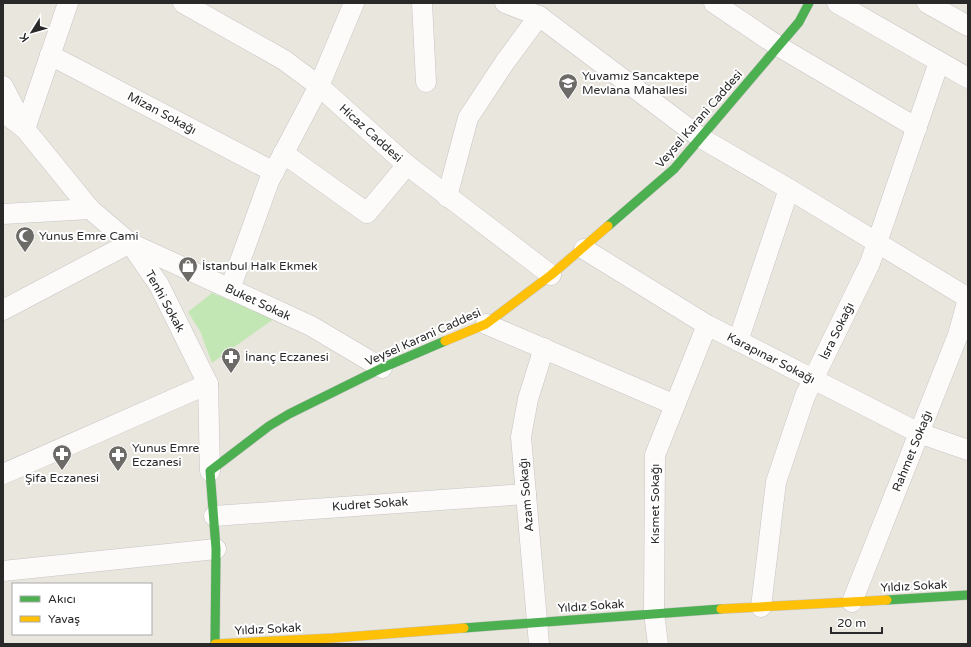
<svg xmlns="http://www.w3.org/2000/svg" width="971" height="647" viewBox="0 0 971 647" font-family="'Varela Round',sans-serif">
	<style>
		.green { fill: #c2e7b4 }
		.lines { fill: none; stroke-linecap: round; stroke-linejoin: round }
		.street-casing { stroke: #c6c4c4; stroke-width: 21 }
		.fast-casing { stroke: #c6c4c4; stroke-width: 10 }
		.slow-casing { stroke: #c6c4c4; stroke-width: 10 }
		.street { stroke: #fcfbfa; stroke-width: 20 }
		.fast { stroke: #4caf50; stroke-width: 9 }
		.slow { stroke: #ffc107; stroke-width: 9 }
		.labels { text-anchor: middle; stroke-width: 4; stroke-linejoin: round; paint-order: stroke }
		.poi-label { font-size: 12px; fill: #292929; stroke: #fff; text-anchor: start }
		.street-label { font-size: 12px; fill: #292929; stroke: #fff }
	</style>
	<rect width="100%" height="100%" fill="#e9e6de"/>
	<path class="green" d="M212,293L275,318L212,363L200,331L188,312Z"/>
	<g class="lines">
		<defs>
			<g id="street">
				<path d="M183,3L284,60L319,86L407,165L551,275"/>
				<path d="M422,3L426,82"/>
				<path d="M505,3L539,16L701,138L789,189L968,298"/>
				<path d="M714,3L778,46L917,128"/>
				<path d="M837,3L968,78"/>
				<path d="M927,3L968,26"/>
				<path d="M50,55L274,172"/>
				<path d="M3,86L25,129L68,3"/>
				<path d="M3,112L25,129L90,209L130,243L159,285L208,384L210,471"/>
				<path d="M283,153L367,213L407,165"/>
				<path d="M447,197L468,118L505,62L539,16"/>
				<path d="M3,214L90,209"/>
				<path d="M584,249L707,325L919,433L968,450"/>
				<path d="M230,289L269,181L319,86L354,3"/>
				<path d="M3,310L130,243L311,326L382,368"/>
				<path d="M486,324L675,405"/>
				<path d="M738,341L789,189"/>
				<path d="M3,474L208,384"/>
				<path d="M214,516L526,494"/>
				<path d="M3,571L216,549"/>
				<path d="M852,602L958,335L968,299"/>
				<path d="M761,607L776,482L805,396L870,263L939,62"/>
				<path d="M539,644L521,437L528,399L544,348"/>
				<path d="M658,644L654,613L655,455L707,325"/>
			</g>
			<g id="fast">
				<path d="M608,226L674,169L799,22L809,3"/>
				<path d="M887,600L968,595"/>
				<path d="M464,628L721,609"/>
				<path d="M215,644L216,549L210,471L269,426L289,414L382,368L445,341"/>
			</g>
			<g id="slow">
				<path d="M445,341L486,324L551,275L608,226"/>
				<path d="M721,609L887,600"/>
				<path d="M215,644L333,638L464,628"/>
			</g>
		</defs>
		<use href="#street" class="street-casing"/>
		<use href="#fast" class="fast-casing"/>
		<use href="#slow" class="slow-casing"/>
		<use href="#street" class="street"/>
		<use href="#fast" class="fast"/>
		<use href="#slow" class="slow"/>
	</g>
	<defs>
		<symbol id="school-pin" viewBox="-11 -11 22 30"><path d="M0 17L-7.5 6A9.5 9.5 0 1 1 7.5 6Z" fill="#6c6b68" stroke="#fff"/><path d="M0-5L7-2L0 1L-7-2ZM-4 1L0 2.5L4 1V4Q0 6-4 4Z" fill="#fff"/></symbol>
		<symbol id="mosque-pin" viewBox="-11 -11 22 30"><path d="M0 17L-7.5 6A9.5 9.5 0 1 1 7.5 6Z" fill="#6c6b68" stroke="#fff"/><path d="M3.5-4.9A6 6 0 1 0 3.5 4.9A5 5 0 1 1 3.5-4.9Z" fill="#fff"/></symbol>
		<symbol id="shop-pin" viewBox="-11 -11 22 30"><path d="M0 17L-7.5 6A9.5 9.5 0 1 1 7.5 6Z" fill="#6c6b68" stroke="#fff"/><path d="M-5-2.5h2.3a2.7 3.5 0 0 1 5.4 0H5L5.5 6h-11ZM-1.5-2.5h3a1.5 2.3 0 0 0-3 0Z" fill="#fff"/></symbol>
		<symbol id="pharmacy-pin" viewBox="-11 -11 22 30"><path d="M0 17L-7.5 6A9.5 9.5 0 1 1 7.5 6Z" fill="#6c6b68" stroke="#fff"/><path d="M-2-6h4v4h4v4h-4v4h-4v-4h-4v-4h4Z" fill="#fff"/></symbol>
	</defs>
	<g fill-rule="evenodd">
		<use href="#school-pin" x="557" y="72" width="22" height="30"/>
		<use href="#mosque-pin" x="14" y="225" width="22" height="30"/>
		<use href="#shop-pin" x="177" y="255" width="22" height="30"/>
		<use href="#pharmacy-pin" x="220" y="346" width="22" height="30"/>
		<use href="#pharmacy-pin" x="51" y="443" width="22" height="30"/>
		<use href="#pharmacy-pin" x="107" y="444" width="22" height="30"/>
	</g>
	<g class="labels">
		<g class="poi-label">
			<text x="582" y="80">Yuvamız Sancaktepe<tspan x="582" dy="14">Mevlana Mahallesi</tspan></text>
			<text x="39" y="240">Yunus Emre Cami</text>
			<text x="202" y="270">İstanbul Halk Ekmek</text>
			<text x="245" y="361">İnanç Eczanesi</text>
			<text x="132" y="452">Yunus Emre<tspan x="132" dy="14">Eczanesi</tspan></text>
			<text x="62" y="482" text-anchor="middle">Şifa Eczanesi</text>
		</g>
		<g class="street-label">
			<text transform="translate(162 113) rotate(28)" y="4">Mizan Sokağı</text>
			<text transform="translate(699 119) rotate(-49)" y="4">Veysel Karani Caddesi</text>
			<text transform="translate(371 133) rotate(42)" y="4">Hicaz Caddesi</text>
			<text transform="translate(165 301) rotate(61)" y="4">Tenhi Sokak</text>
			<text transform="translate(258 302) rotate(25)" y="4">Buket Sokak</text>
			<text transform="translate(837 331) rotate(-64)" y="4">İsra Sokağı</text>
			<text transform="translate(423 337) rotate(-24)" y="4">Veysel Karani Caddesi</text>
			<text transform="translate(771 358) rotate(27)" y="4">Karapınar Sokağı</text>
			<text transform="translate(912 451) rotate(-68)" y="4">Rahmet Sokağı</text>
			<text transform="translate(526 495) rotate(-95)" y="4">Azam Sokağı</text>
			<text transform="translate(370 504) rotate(-4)" y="4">Kudret Sokak</text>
			<text transform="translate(655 504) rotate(-90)" y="4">Kısmet Sokağı</text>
			<text transform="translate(914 586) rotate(-3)" y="4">Yıldız Sokak</text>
			<text transform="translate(591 606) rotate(-4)" y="4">Yıldız Sokak</text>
			<text transform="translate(268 629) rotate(-3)" y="4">Yıldız Sokak</text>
		</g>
	</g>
	<rect width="971" height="647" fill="none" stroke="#292929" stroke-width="8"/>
	<rect x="12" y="583" width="140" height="52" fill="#ffffff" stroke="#a9a9a9"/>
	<rect x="20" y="596" width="20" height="6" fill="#4caf50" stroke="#a9a9a9"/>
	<text x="48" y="603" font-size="12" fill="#292929">Akıcı</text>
	<rect x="20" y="616" width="20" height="6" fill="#ffc107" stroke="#a9a9a9"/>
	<text x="48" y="623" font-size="12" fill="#292929">Yavaş</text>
	<g transform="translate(32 32) rotate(233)" stroke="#ffffff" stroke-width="3" paint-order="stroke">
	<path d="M0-3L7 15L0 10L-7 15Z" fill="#292929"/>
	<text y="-6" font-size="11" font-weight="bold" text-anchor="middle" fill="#292929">K</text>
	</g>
	<path d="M831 627v6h51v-6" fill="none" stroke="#292929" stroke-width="2"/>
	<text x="837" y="627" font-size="12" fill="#292929" stroke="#ffffff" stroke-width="3" paint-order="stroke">20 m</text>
</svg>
